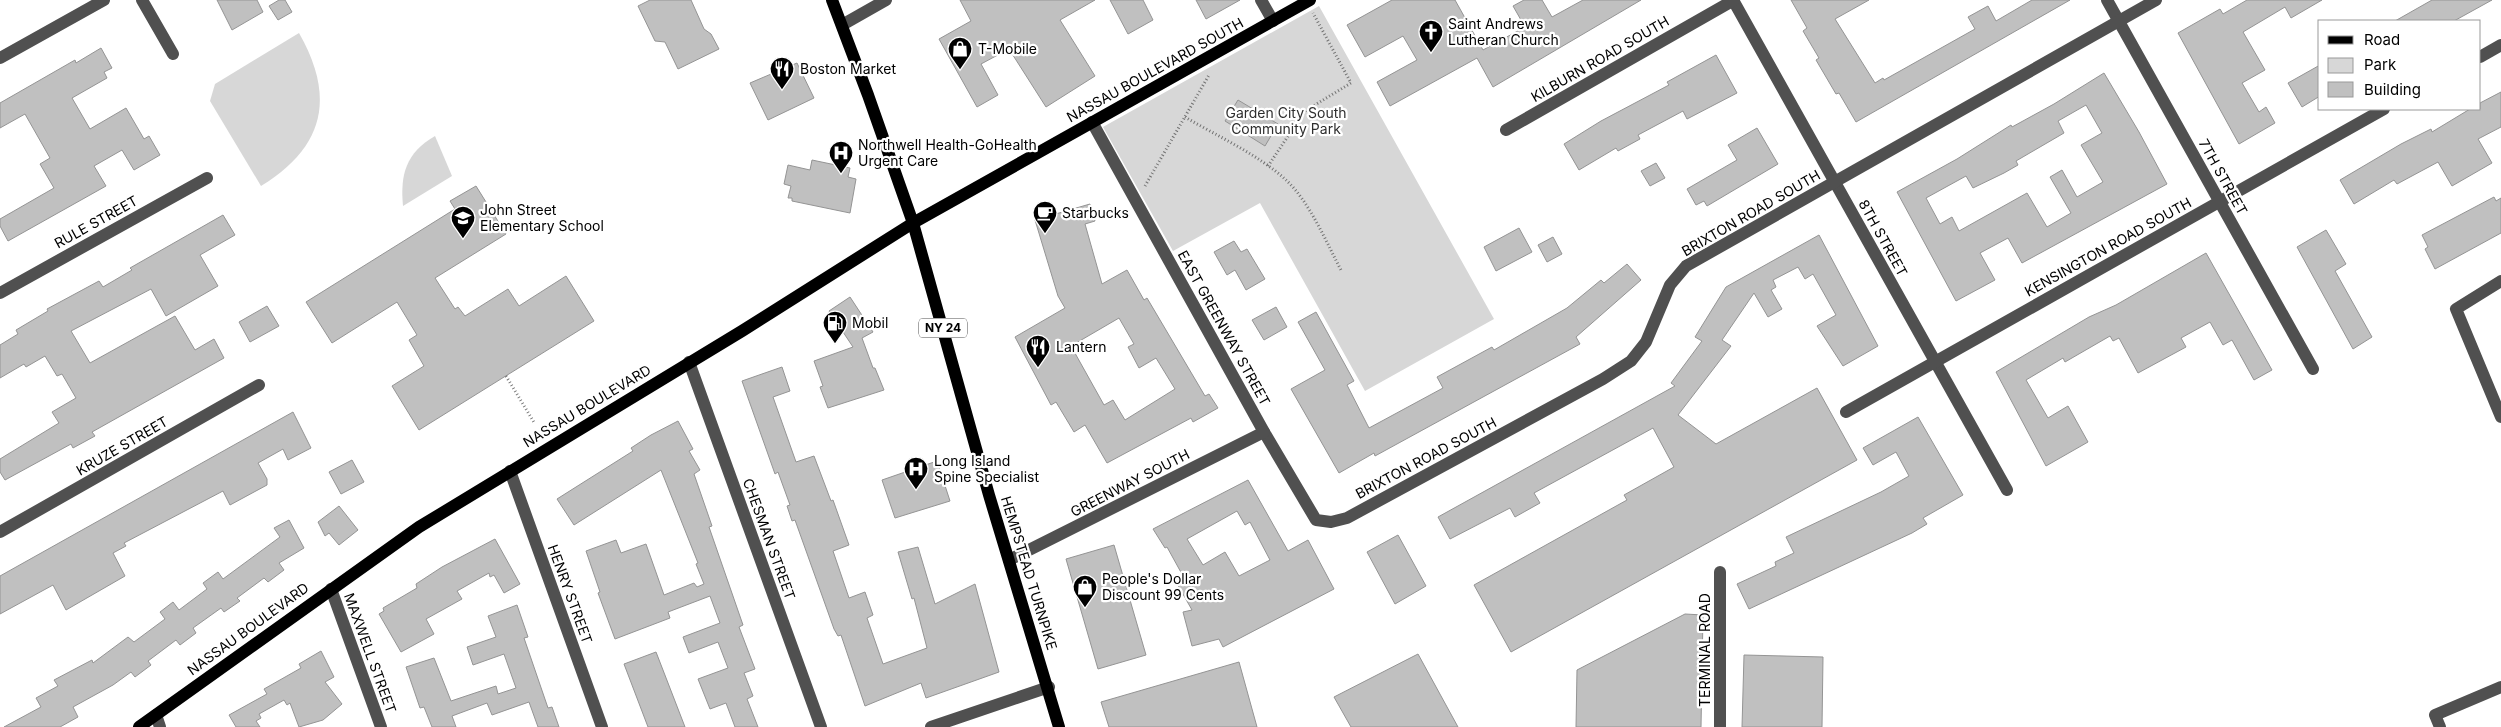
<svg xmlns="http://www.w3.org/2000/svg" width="2501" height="727" viewBox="0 0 2501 727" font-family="Inter,sans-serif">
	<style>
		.green { fill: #d7d7d7 }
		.building { fill: #c0c0c0; stroke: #949494; fill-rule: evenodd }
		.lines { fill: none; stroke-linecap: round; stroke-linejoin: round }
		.path { stroke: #727272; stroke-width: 3; stroke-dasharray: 1 2.5; stroke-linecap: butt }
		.minor { stroke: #505050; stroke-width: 12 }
		.major { stroke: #000; stroke-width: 12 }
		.labels { text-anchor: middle; stroke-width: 4.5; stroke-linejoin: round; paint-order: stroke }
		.shield { fill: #fff; stroke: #4c4c4c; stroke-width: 1 }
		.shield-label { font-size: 12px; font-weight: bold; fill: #000 }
		.poi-label { font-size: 14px; fill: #000; stroke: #fff; text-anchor: start }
		.street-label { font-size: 14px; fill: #000; stroke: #fff }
		.park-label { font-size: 14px; fill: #2e2e2e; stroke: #fff }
	</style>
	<rect width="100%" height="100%" fill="#fff"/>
	<g class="green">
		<path d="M1319,6L1494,319L1365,391L1260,203L1173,251L1103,127Z"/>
		<path d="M299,33C336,98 324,147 261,186L210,101L215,84Z"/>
		<path d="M435,136L452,176L403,206C400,174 406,153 435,136Z"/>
	</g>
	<g class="building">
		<path d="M217,0H257L263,12L232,30Z"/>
		<path d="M279,0H285L292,12L278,20L269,6Z"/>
		<path d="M650,0H691L704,29L711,34L719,49L678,69L665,42L655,41L638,6Z"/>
		<path d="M960,0H1095L1060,20L1095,76L1046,107L1009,49L981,64L998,95L977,107L939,39L971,21Z"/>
		<path d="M1110,0H1143L1153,20L1128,34Z"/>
		<path d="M1196,0H1240L1206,19Z"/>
		<path d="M1392,0H1455L1483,50L1525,27L1513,6L1524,0H1542L1552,17L1583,0H1641L1493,87L1477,58L1390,106L1377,82L1417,60L1403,36L1365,57L1347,25Z"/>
		<path d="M1791,0H1869L1835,19L1875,83L1883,78L1884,80L1975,29L1968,17L1988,6L1996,21L2032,0H2070L1856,122L1839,93L1836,94L1816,60L1819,58L1803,31L1807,28Z"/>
		<path d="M2247,0H2322L2291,18L2285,7L2243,32L2265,70L2242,83L2259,112L2266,107L2275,123L2239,144L2178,33L2220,9L2223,14Z"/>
		<path d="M2432,0H2492L2454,21H2395Z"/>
		<path d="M101,48L112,68L104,72L107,78L72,98L90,129L126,108L144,139L149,136L160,155L134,170L122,150L94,166L106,186L8,241L0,226V219L54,188L40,164L50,158L25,114L0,128V103L75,60L76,63Z"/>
		<path d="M1716,55L1737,93L1687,119L1683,111L1638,135L1640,139L1618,151L1616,148L1579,170L1564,144L1601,121L1669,85L1667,82Z"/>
		<path d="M797,63L814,98L768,120L750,83Z"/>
		<path d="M2320,65V96L2302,107L2288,83Z"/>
		<path d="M2104,73L2139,132L2167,184L2022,263L2008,238L1980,253L1995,280L1956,301L1897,192L1957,159L2011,125L2012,127L2054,104ZM2086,105L2102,133L2081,145L2103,182L2077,197L2062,170L2050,177L2071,213L2047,227L2027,193L1959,231L1952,217L1940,224L1926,198L1966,176L1973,188L2004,173L2018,165L2016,161L2064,133L2058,121Z"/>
		<path d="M2501,92V127L2478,139L2492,163L2452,186L2438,162L2397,184L2394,180L2354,204L2340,180L2401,144L2431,129L2432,132L2470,109H2480V103Z"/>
		<path d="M1238,100L1278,124L1265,146L1225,121Z"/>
		<path d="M1757,128L1778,164L1707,206L1704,201L1696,205L1687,189L1737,160L1728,145Z"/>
		<path d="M812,160L850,168L848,177L856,179L850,213L792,201V198H788L791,186L784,184L788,165L810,170Z"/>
		<path d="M1656,163L1665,178L1650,186L1641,171Z"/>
		<path d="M476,186L506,234L435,278L455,309L458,307L465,316L508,289L519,306L566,276L594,321L419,430L392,386L424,366L409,340L417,335L397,302L332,343L306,302L455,209L450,201Z"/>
		<path d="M2494,197L2496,201L2501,198V233L2435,269L2425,249L2428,247L2422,235Z"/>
		<path d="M1090,204L1095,221L1085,224L1102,284L1127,270L1144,300L1147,298L1205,396L1209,394L1218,408L1193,422L1191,418L1107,463L1085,425L1074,432L1056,402L1051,405L1015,337L1065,308L1058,296L1035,220ZM1119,318L1134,344L1128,347L1139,368L1156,358L1175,389L1125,420L1113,400L1104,405L1071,346Z"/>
		<path d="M223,215L235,235L200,255L218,286L166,316L151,289L71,331L90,363L175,316L195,350L214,339L224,358L92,432L95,436L73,448L71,444L5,480L0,472V459L59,423L52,412L76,398L62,374L57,376L45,356L26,367L24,364L0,378V345L18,334L16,330L48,311L47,309L99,281L103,287L132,270L130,268Z"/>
		<path d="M1519,228L1532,252L1496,271L1484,247Z"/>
		<path d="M2326,230L2346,264L2335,271L2372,337L2353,349L2297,247Z"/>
		<path d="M1819,235L1878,346L1843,366L1817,326L1836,315L1813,274L1805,279L1798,267L1773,280L1776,287L1771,290L1782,309L1768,317L1754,293L1722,340L1731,346L1678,415L1716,444L1817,388L1857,460L1511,652L1474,585L1627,500L1624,495L1674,467L1653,428L1534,493L1540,503L1515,517L1510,508L1450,539L1438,517L1675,386L1671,383L1702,341L1695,337L1726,287Z"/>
		<path d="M1553,237L1562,254L1547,262L1538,245Z"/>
		<path d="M1234,241L1241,252L1247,249L1265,279L1246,290L1235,270L1227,275L1214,252Z"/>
		<path d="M2206,253L2272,370L2254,380L2232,340L2223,345L2210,322L2181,338L2186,347L2138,373L2119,338L2113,341L2110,336L2065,362L2063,358L2026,380L2048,418L2068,406L2088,442L2046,466L1996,372L2089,317L2116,305Z"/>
		<path d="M1627,264L1641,280L1576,337L1580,344L1375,456L1374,453L1339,473L1291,389L1325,370L1298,322L1316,312L1354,381L1347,385L1369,428L1443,388L1437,377L1492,347L1494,350L1567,308L1601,280L1604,283Z"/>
		<path d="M850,297L873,332L862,338L873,368H875L884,390L828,408L820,387L823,386L814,361L853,347L829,311Z"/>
		<path d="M267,306L279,326L250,342L239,322Z"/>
		<path d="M1276,307L1287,327L1264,340L1252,320Z"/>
		<path d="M782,367L790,391L773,397L796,462L814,456L831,501L833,500L849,545L833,551L849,598L865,592L873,615L867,618L883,664L927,648L914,598L912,599L898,552L918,547L935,604L975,584L999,672L926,698L921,683L865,706L841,635L838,636L834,629L795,520L792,521L787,506L790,505L778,472L775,474L742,381Z"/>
		<path d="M293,412L311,448L288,460L283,449L258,463L267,479V485L230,505L223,491L124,543L126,546L113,553L125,576L66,610L53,585L0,614V576Z"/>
		<path d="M1918,417L1963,495L1923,518L1927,524L1912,533L1749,609L1737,584L1776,566L1775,562L1794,553L1786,537L1881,492L1909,476L1896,452L1873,465L1863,448Z"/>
		<path d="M678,421L693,449L689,451L700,470L694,474L712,526L709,527L743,625L739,627L755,669L744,673L753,696L747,699L758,727H735L726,703L710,709L698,679L728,668L718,642L689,653L683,637L720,623L710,596L668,612L670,618L615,639L598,593L600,592L586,551L616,540L621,553L646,544L664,595L694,583L697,587L704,584L696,564L698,563L661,470L574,525L557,499L633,451L631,448L651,435Z"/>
		<path d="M352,460L364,482L341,494L329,472Z"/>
		<path d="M937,461L950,501L895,518L882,480Z"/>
		<path d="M1248,480L1288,551L1308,540L1334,589L1223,647L1219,639L1192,646L1183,612L1192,610L1175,580L1183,576L1167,547L1165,548L1153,529ZM1237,511L1245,525L1250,522L1270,560L1239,576L1225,552L1203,565L1187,539Z"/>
		<path d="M339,506L358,530L339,545L329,533L325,536L318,522Z"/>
		<path d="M289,520L304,548L279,563L284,570L268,582L264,578L237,598L240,601L224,612L221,608L193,628L196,633L180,645L176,640L148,661L151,665L135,677L131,672L113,685L73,707L78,717L60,727H4L41,707L36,698L58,686L54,680L92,660L93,663L128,637L134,642L165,619L160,612L173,602L179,610L207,589L203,583L218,572L223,579L280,537L274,528Z"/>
		<path d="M1398,535L1426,586L1395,604L1367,552Z"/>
		<path d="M495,539L520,584L504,593L494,575L490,577L489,573L457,591L462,599L426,619L434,634L401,652L379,614L384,611L383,608L417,588L416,584L442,567Z"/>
		<path d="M1114,545L1146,655L1098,669L1066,559Z"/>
		<path d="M517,605L528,637L524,638L548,708L552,707L559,727H538L529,702L492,715L487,703L452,716L456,727H432L424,707L420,708L406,667L434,658L451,701L496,686L498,694L516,688L504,654L473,665L467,647L496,637L488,616Z"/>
		<path d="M1685,614L1703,615L1701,727H1576L1577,670Z"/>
		<path d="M321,651L334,677L325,682L342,704L323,720L299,727L290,703L287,705L284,700L259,714L261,718L256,721L260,727H236L229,715L267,694L264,689L301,668L299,664Z"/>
		<path d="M656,652L668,683L685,727H648L624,664Z"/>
		<path d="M1418,654L1458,727H1351L1334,697Z"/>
		<path d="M1744,655L1823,657L1822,727H1742Z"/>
		<path d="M1239,662L1257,727H1109L1101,702Z"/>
	</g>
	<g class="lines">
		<g class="path">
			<path d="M1185,117C1217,136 1259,155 1286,180C1310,202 1327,244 1342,272"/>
			<path d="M1268,166L1305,111L1351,83L1313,13"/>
			<path d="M1145,186L1209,75"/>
			<path d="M506,376L535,424"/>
		</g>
		<g class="minor">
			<path d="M142,0L173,54"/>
			<path d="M1261,0L1273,21"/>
			<path d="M1733,0L2007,490"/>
			<path d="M2107,0L2313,369"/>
			<path d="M842,25L886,0"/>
			<path d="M2480,57L2501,45"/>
			<path d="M0,58L104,0"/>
			<path d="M1092,122L1264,432L1316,520L1331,522L1347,518L1603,379L1631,361L1646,342L1670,285L1686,266L2156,0"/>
			<path d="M1506,130L1734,0"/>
			<path d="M2501,281L2456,309L2501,417"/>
			<path d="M0,293L207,178"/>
			<path d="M689,362L821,727"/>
			<path d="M1846,412L2384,109"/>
			<path d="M510,471L602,727"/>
			<path d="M0,532L259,385"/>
			<path d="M1009,560L1264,432"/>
			<path d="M331,589L381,727"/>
			<path d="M156,715L160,727"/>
			<path d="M931,727L1049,687"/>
			<path d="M1720,727V572"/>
			<path d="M2440,727L2435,715L2501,687"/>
		</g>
		<g class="major">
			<path d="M832,0L868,95L913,223L989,495L1059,727"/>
			<path d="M139,727L419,527L742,331L913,223L1310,0"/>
		</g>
	</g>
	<defs>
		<symbol id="church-pin" viewBox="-11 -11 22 30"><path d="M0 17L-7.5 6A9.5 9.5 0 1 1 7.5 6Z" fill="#000" stroke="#fff"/><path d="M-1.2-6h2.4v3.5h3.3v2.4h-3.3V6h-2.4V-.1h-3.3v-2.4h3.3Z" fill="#fff"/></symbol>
		<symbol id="shop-pin" viewBox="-11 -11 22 30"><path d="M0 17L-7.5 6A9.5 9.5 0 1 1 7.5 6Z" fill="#000" stroke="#fff"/><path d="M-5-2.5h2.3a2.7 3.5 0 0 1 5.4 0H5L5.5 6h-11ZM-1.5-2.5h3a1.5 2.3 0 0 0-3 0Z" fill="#fff"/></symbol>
		<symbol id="restaurant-pin" viewBox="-11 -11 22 30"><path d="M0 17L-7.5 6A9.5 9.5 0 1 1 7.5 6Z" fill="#000" stroke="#fff"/><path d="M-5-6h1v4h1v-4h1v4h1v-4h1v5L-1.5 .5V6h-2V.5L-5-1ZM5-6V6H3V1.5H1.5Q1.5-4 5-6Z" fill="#fff"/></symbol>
		<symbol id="hospital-pin" viewBox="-11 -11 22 30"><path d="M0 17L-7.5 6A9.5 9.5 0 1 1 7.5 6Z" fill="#000" stroke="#fff"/><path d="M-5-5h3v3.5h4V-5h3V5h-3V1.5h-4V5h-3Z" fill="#fff"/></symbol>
		<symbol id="cafe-pin" viewBox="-11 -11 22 30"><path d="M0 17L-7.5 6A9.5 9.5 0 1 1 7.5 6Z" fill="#000" stroke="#fff"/><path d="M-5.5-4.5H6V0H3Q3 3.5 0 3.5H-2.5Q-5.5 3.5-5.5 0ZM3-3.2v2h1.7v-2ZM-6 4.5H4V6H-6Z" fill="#fff"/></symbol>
		<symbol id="school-pin" viewBox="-11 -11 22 30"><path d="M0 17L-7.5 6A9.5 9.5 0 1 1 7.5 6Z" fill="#000" stroke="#fff"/><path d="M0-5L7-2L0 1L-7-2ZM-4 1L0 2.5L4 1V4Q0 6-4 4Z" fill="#fff"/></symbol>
		<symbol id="fuel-pin" viewBox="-11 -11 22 30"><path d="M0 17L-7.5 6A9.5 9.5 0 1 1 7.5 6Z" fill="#000" stroke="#fff"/><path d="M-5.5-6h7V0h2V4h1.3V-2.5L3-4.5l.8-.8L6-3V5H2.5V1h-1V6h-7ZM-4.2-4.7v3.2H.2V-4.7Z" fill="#fff"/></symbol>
	</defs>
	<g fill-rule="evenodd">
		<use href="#church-pin" x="1417" y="18" width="28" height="38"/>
		<use href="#shop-pin" x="946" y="35" width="28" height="38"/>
		<use href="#restaurant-pin" x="768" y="55" width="28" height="38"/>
		<use href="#hospital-pin" x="827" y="139" width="28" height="38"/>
		<use href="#cafe-pin" x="1031" y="199" width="28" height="38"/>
		<use href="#school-pin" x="449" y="204" width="28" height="38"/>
		<use href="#fuel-pin" x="821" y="309" width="28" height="38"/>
		<use href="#restaurant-pin" x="1024" y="333" width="28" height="38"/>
		<use href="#hospital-pin" x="902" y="455" width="28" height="38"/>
		<use href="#shop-pin" x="1071" y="573" width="28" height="38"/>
	</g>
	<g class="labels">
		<rect class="shield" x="919" y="318.5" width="48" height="19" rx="4"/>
		<g class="shield-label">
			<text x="943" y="332">NY 24</text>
		</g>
		<g class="poi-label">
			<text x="1448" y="29">Saint Andrews<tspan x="1448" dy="16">Lutheran Church</tspan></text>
			<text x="978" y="54">T-Mobile</text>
			<text x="800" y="74">Boston Market</text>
			<text x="858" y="150">Northwell Health-GoHealth<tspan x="858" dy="16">Urgent Care</tspan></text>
			<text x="480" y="215">John Street<tspan x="480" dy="16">Elementary School</tspan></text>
			<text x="1062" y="218">Starbucks</text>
			<text x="852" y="328">Mobil</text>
			<text x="1056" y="352">Lantern</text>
			<text x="934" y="466">Long Island<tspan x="934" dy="16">Spine Specialist</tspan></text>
			<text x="1102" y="584">People's Dollar<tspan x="1102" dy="16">Discount 99 Cents</tspan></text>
		</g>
		<g class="street-label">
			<text transform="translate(1600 59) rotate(-30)" y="5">KILBURN ROAD SOUTH</text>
			<text transform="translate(1155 70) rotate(-29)" y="5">NASSAU BOULEVARD SOUTH</text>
			<text transform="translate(2223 177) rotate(61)" y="5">7TH STREET</text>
			<text transform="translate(1751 213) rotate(-30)" y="5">BRIXTON ROAD SOUTH</text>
			<text transform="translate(96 222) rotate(-29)" y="5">RULE STREET</text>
			<text transform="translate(1883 238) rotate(61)" y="5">8TH STREET</text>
			<text transform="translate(2108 247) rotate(-29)" y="5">KENSINGTON ROAD SOUTH</text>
			<text transform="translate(1224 328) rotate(61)" y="5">EAST GREENWAY STREET</text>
			<text transform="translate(587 406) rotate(-31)" y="5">NASSAU BOULEVARD</text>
			<text transform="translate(122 446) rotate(-30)" y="5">KRUZE STREET</text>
			<text transform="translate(1426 458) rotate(-28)" y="5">BRIXTON ROAD SOUTH</text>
			<text transform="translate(1130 483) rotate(-27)" y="5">GREENWAY SOUTH</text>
			<text transform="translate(769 539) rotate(70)" y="5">CHESMAN STREET</text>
			<text transform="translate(1029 573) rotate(73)" y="5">HEMPSTEAD TURNPIKE</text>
			<text transform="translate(570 594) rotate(70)" y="5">HENRY STREET</text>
			<text transform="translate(248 629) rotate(-36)" y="5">NASSAU BOULEVARD</text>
			<text transform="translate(1705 650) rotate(-90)" y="5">TERMINAL ROAD</text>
			<text transform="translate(370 653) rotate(70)" y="5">MAXWELL STREET</text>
		</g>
		<g class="park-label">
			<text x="1286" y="118">Garden City South<tspan x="1286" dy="16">Community Park</tspan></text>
		</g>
	</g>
	<rect x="2318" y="20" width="162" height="90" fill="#ffffff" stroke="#999999"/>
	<rect x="2328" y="36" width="25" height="8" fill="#000000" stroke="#999999"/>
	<text x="2364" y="45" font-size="15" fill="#000000">Road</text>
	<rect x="2328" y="58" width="25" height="15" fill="#d7d7d7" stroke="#999999"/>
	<text x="2364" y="70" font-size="15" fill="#000000">Park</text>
	<rect x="2328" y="82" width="25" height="15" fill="#c0c0c0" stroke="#999999"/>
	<text x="2364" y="95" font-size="15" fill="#000000">Building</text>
</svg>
